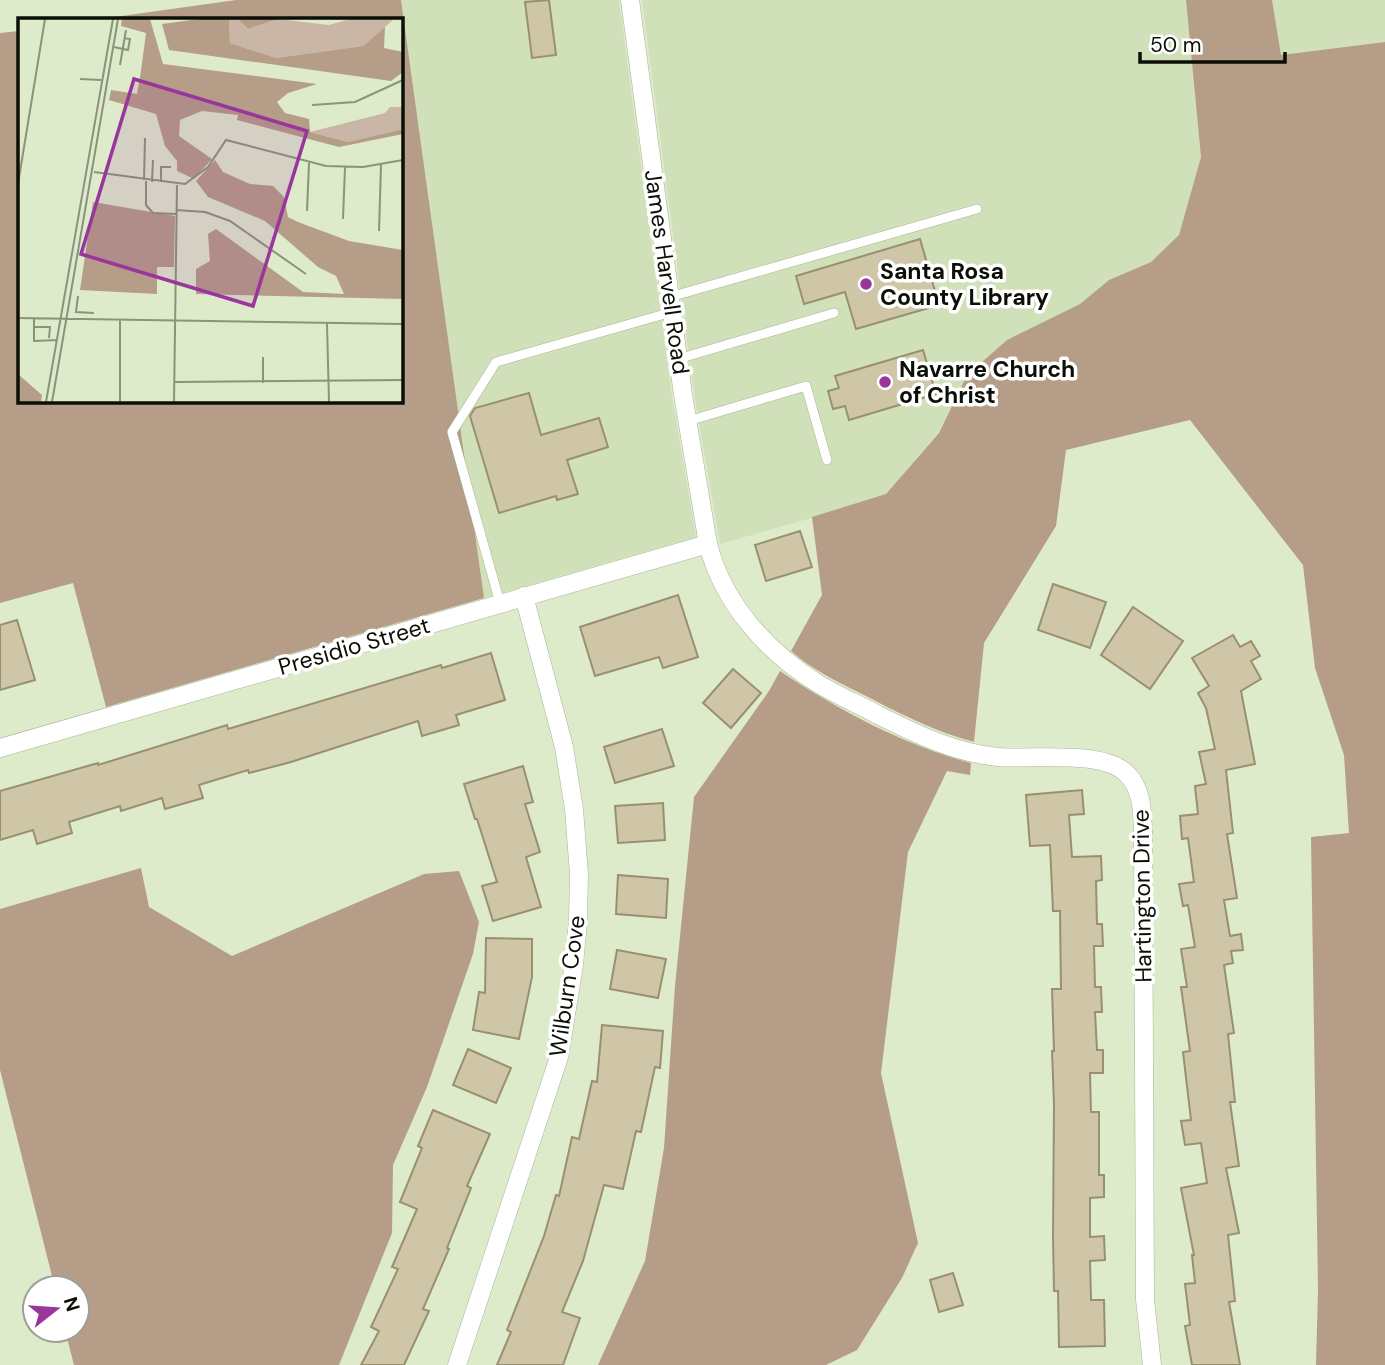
<svg xmlns="http://www.w3.org/2000/svg" width="1385" height="1365" viewBox="0 0 1385 1365" font-family="'DM Sans',sans-serif">
	<style>
		.built { fill: #d0e0b8 }
		.forest { fill: #b59d88 }
		.building { fill: #cfc6a8; stroke: #999071; stroke-width: 2 }
		.lines { fill: none; stroke-linecap: round; stroke-linejoin: round }
		.lane-casing { stroke: #a8b495; stroke-width: 10 }
		.street-casing { stroke: #a8b495; stroke-width: 19 }
		.lane { stroke: #fff; stroke-width: 9 }
		.street { stroke: #fff; stroke-width: 18 }
		.poi-dot { fill: #99369c; stroke: #fff; stroke-width: 2.5 }
		.labels { text-anchor: middle; stroke-width: 7; stroke-linejoin: round; paint-order: stroke }
		.poi-label { font-size: 23px; font-weight: bold; fill: #0b0f05; stroke: #fff; text-anchor: start }
		.street-label { font-size: 23px; fill: #0b0f05; stroke: #fff }
		.inset-road { fill: none; stroke: #8a937c; stroke-width: 2 }
		.view { fill: #99369c; fill-opacity: 0.15; stroke: #99369c; stroke-width: 3.5 }
		.inset-edge { fill: none; stroke: #0b0f05; stroke-width: 3.5 }
	</style>
	<rect width="100%" height="100%" fill="#deebcb"/>
	<g class="built">
		<path d="M401,0H619L672,397L696,537L484,598Z"/>
		<path d="M642,0H1186L1201,157L1179,235L1151,262L1109,280L1080,304L1007,340L967,375L939,432L886,494L822,515L720,544L694,393Z"/>
		<path d="M1272,0H1385V42L1280,55Z"/>
	</g>
	<g class="forest">
		<path d="M236,0H401L484,598L106,707L73,583L0,603V33L19,31V401H401V19H100Z"/>
		<path d="M1186,0H1272L1281,55L1385,42V1365H1316L1318,1290L1311,837L1349,833L1344,755L1315,668L1303,565L1190,420L1066,450L1056,526L984,643L974,742C933,731 897,712 860,693C836,681 811,669 791,651L822,595L812,517L886,494L939,433L967,375L1007,340L1080,304L1109,280L1151,262L1179,235L1201,157Z"/>
		<path d="M780,671C838,710 904,745 971,763L970,775L947,771L908,852L881,1073L918,1243L902,1278L857,1350L826,1365H598L645,1261L664,1148L675,986L694,797L769,691Z"/>
		<path d="M141,868L149,907L232,956L424,874L459,871L479,922L473,954L427,1087L393,1165L392,1233L339,1365H74L65,1330H77V1288H55L0,1070V909Z"/>
	</g>
	<g class="building">
		<path d="M549,0L556,55L532,58L525,2Z"/>
		<path d="M920,239L939,305L856,329L845,292L804,304L796,276Z"/>
		<path d="M923,350L936,394L849,420L845,406L833,409L828,391L839,388L835,376Z"/>
		<path d="M529,393L541,435L599,418L608,447L567,460L578,494L557,500L556,496L499,513L470,416L475,408Z"/>
		<path d="M800,531L812,567L766,581L755,545Z"/>
		<path d="M1053,584L1106,602L1090,648L1038,630Z"/>
		<path d="M678,595L698,657L663,668L659,657L595,676L580,627Z"/>
		<path d="M1133,607L1183,641L1150,689L1101,655Z"/>
		<path d="M17,620L35,680L0,690V625Z"/>
		<path d="M1233,635L1240,647L1251,641L1260,656L1251,661L1261,679L1241,691L1255,764L1226,770L1233,833L1227,834L1237,898L1224,900L1230,936L1241,934L1243,950L1231,951L1233,963L1224,965L1234,1033L1228,1034L1235,1102H1230L1239,1166L1226,1168L1239,1233L1228,1235L1235,1301L1229,1302L1240,1365H1192L1185,1326L1190,1325L1185,1284L1195,1283L1192,1255H1194L1181,1188L1207,1183L1201,1143L1185,1145L1181,1121L1191,1120L1183,1052L1190,1051L1181,987H1187L1181,949L1195,947L1188,905L1183,906L1179,884L1194,882L1188,838L1182,839L1180,816L1198,814L1195,786L1206,784L1199,752L1215,749L1206,708L1198,693L1209,686L1192,658Z"/>
		<path d="M491,653L505,700L456,715L459,725L422,736L418,721L291,762L249,773L248,770L199,785L203,798L165,809L162,798L121,811L120,806L69,822L72,833L37,844L33,830L0,840V791L98,763V765L227,725L228,729L441,665L442,668Z"/>
		<path d="M733,669L761,693L731,728L703,703Z"/>
		<path d="M662,729L674,766L615,783L604,747Z"/>
		<path d="M523,766L533,802L525,804L540,852L526,857L541,907L493,921L482,886L497,882L477,819H475L464,784Z"/>
		<path d="M1082,790L1084,814L1069,815L1072,857L1101,856L1102,880L1096,881L1097,924H1102L1103,946H1094L1095,987H1101L1102,1012H1095L1097,1050H1103V1073H1090L1091,1112H1099V1175H1104V1197L1090,1198V1237L1104,1236L1105,1260L1090,1261L1091,1300H1104L1105,1346L1059,1347L1058,1291H1054L1053,1238L1054,1104L1052,1051H1054L1052,989H1061L1060,911H1053L1050,845L1030,846L1026,795Z"/>
		<path d="M663,803L665,840L618,843L615,806Z"/>
		<path d="M618,875L668,879L666,918L616,914Z"/>
		<path d="M486,938L532,939V977L519,1039L473,1030L479,992L485,993Z"/>
		<path d="M617,950L666,959L658,998L610,989Z"/>
		<path d="M602,1025L663,1031L660,1068L655,1067L641,1132L636,1131L623,1189L604,1185L583,1261L562,1312L580,1318L563,1365H497L511,1332L507,1330L544,1236L556,1195L559,1196L572,1137L579,1139L592,1081L597,1082Z"/>
		<path d="M468,1049L511,1068L496,1103L453,1085Z"/>
		<path d="M433,1110L490,1134L467,1186L471,1188L447,1248L449,1249L423,1309L429,1311L404,1365H361L379,1331L371,1327L398,1269L392,1267L417,1209L400,1202L422,1148L418,1146Z"/>
		<path d="M953,1273L963,1305L939,1312L930,1280Z"/>
	</g>
	<g class="lines">
		<defs>
			<g id="lane">
				<path d="M670,297L977,209"/>
				<path d="M678,359L834,313"/>
				<path d="M688,421L806,386L827,460"/>
				<path d="M500,603L452,432L496,362L672,312"/>
			</g>
			<g id="street">
				<path d="M630,0L683,395L708,544C723,603 766,651 817,683C836,695 858,704 878,715C916,734 955,753 998,757C1031,760 1103,749 1127,774C1142,789 1142,810 1143,829L1145,1299L1152,1365"/>
				<path d="M0,748L708,544"/>
				<path d="M457,1365L559,1057L574,965L578,920L579,875L574,809L564,747L524,596"/>
			</g>
		</defs>
		<use href="#lane" class="lane-casing"/>
		<use href="#street" class="street-casing"/>
		<use href="#lane" class="lane"/>
		<use href="#street" class="street"/>
	</g>
	<g class="poi-dot">
		<circle cx="866" cy="284" r="7"/>
		<circle cx="885" cy="382" r="7"/>
	</g>
	<g class="labels">
		<g class="poi-label">
			<text x="880" y="279">Santa Rosa<tspan x="880" dy="26">County Library</tspan></text>
			<text x="899" y="377">Navarre Church<tspan x="899" dy="26">of Christ</tspan></text>
		</g>
		<g class="street-label">
			<text transform="translate(667 272) rotate(82)" y="8">James Harvell Road</text>
			<text transform="translate(354 646) rotate(-16)" y="8">Presidio Street</text>
			<text transform="translate(1142 896) rotate(-91)" y="8">Hartington Drive</text>
			<text transform="translate(567 986) rotate(-82)" y="8">Wilburn Cove</text>
		</g>
	</g>
	<g transform="translate(18 18)">
		<rect width="385" height="385" fill="#deebcb"/>
		<path d="M211,1H220L230,11L260,1L311,7L332,1H376L345,28L258,40L212,25ZM372,89H385V111L330,124L292,114L367,95Z" fill="#c9b6a6"/>
		<path d="M104,1H132L145,46L299,66L270,75L259,84L267,95L291,101L292,114L330,124L385,111V116L321,129L219,102L220,97L184,93L162,102L161,118L194,141L176,161L159,153V143L147,128L138,96L91,82L93,72L119,76L123,53L128,15L103,8ZM181,1H211L212,25L258,40L345,28L367,9L366,30L385,34V54L373,63L151,32L144,6ZM220,1H260L230,11ZM197,142L205,154L232,166L255,168L266,179L270,199L280,204L331,223L385,232V281L178,276V251L192,243L190,216L198,211L285,274L326,276L318,258L300,249L247,203L190,179L178,163ZM75,184L157,198L156,249H139V276L62,272ZM1,357L24,377L23,384H0Z" fill="#b59d88"/>
		<path class="inset-road" d="M96,29L110,32L112,21L106,20M102,47L108,12M62,61L83,62M294,87L337,84L385,62M76,154L167,166L190,149L208,122L308,148L345,149L385,142M126,162L127,120M128,163V187L135,195L158,196M134,164L135,142M143,164V149H153M0,166L27,1M158,192L187,194L212,203L288,256M289,193L291,145M325,201L327,149M361,213L363,147M60,278L58,294L76,295M0,300L385,306M16,300V323L39,322M309,306L311,384M16,309H32L31,320M245,339V365M157,364L385,362M28,384L95,1M34,384L100,1M102,384V302M156,384L159,167"/>
		<path class="view" d="M116,61L289,113L235,288L63,236Z"/>
		<rect width="385" height="385" class="inset-edge"/>
	</g>
	<g transform="translate(56 1309) rotate(73)"><circle r="33" fill="#ffffff" stroke="#9d9f9b" stroke-width="2"/>
	<path d="M0-5L12 26L0 18L-12 26Z" fill="#99369c"/>
	<text y="-10" font-size="19" font-weight="bold" text-anchor="middle" fill="#0b0f05">N</text>
	</g>
	<path d="M1140 52v10h145v-10" fill="none" stroke="#0b0f05" stroke-width="3.5"/>
	<text x="1150" y="52" font-size="21" fill="#0b0f05" stroke="#ffffff" stroke-width="5" paint-order="stroke">50 m</text>
</svg>
